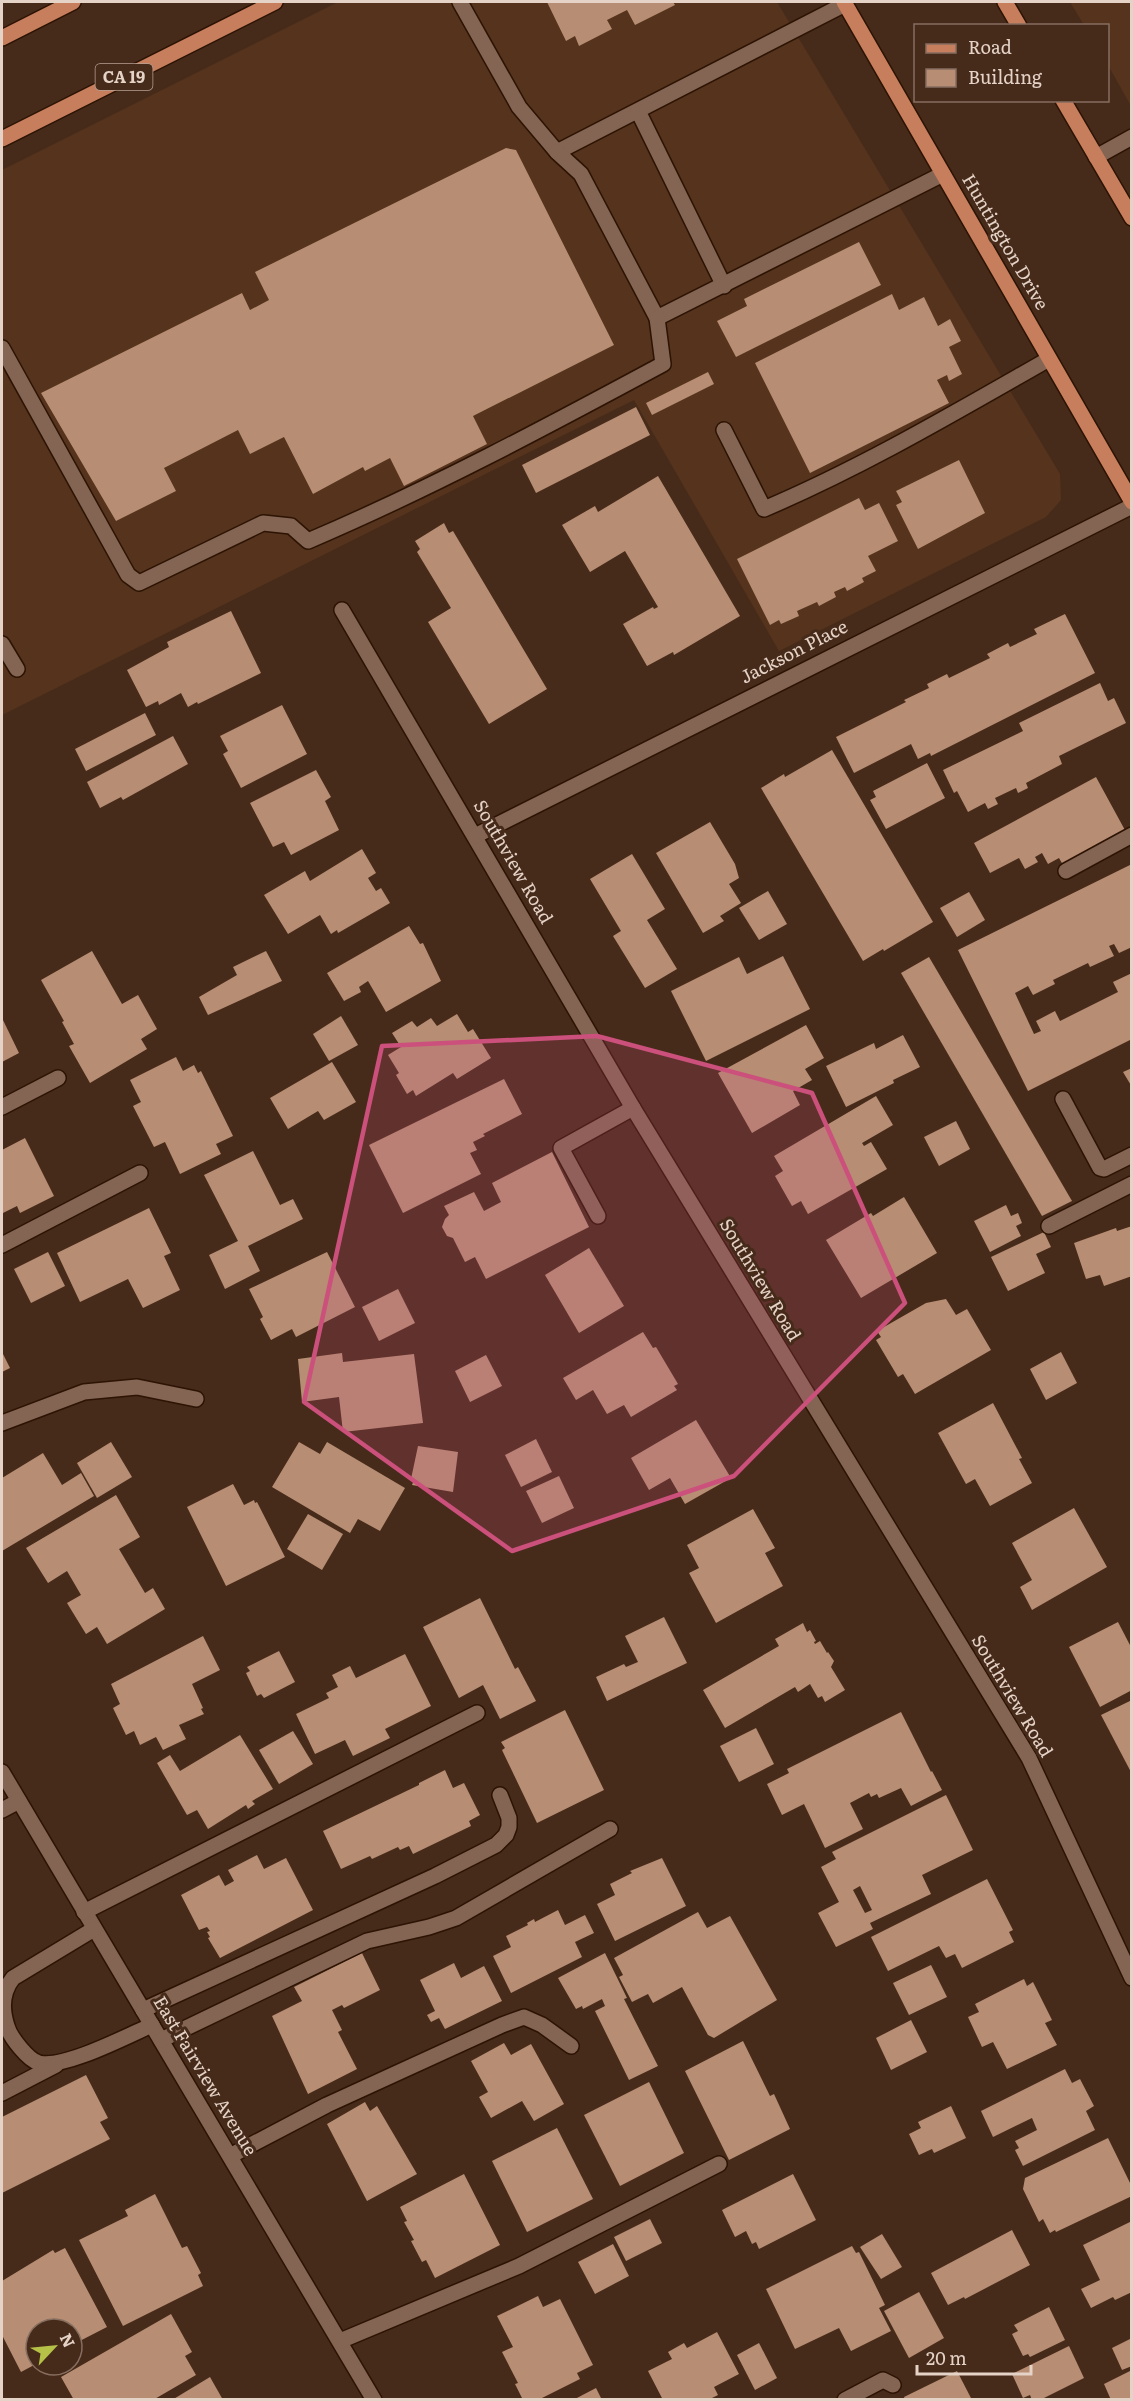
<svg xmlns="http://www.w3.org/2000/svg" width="1133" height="2401" viewBox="0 0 1133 2401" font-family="Literata,serif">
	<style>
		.built { fill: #55331d }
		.building { fill: #b78d73; fill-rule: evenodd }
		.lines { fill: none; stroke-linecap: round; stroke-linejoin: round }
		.minor-casing { stroke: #2c1303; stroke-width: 18 }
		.major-casing { stroke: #2c1303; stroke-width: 18 }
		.minor { stroke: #846452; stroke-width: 15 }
		.major { stroke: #c67e5d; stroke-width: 15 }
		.marked { fill: #cc507c; fill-opacity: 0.2; stroke: #cc507c; stroke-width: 4.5; stroke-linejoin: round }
		.labels { text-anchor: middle; stroke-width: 6; stroke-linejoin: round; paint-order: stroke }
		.shield { fill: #472b1a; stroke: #b6a194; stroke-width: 1.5 }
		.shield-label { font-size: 16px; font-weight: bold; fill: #e5d3c8 }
		.street-label { font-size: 18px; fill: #e5d3c8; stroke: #472b1a }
	</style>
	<rect width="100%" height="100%" fill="#472b1a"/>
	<g class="built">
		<path d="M338,2H777L1060,474L1061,500L1046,517L779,651L634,400L2,715V170Z"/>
		<path d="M1070,2H1131V106L1108,65V26L1084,25Z"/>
	</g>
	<g class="building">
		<path d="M547,2H673L675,5L635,25L627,10L607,20L612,29L579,46L575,36L566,41Z"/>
		<path d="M506,148L516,150L614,345L473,416L487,444L404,486L390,458L365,471L363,467L313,494L284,437L250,454L238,430L164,468L176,491L116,521L41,393L242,293L250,310L269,300L255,272Z"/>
		<path d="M859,242L881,285L736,357L717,321L747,306L744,299Z"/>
		<path d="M892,294L899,310L924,297L938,326L950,319L961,341L949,347L962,374L949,381L947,375L937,380L949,403L810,473L755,363Z"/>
		<path d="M708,372L714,384L652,415L646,403Z"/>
		<path d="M636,407L650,435L536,493L522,465Z"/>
		<path d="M959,460L985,513L918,549L896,505L902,502L896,491Z"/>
		<path d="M658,476L740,616L674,655L673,652L647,666L623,624L653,607L654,609L658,607L625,551L590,572L562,525L595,506L598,512Z"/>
		<path d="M859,498L865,510L879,503L898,541L868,556L876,571L862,578L864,582L847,591L845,587L834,592L836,597L819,606L817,602L797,611L799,616L781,624L779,620L770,625L737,559Z"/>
		<path d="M444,523L449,533L453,531L547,689L489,724L428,622L451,608L417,552L420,549L415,541Z"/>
		<path d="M231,611L261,673L198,704L197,702L188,707L181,693L159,705L158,701L146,707L127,670L169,647L167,642Z"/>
		<path d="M1065,614L1095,673L931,756L930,753L918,759L911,744L854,773L836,737L906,702L904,700L929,688L927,684L947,674L949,678L990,658L987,654L1008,643L1010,647L1037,634L1034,629Z"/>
		<path d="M1100,683L1108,701L1114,698L1126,723L1059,756L1062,764L1026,783L1028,788L1018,793L1016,788L995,798L998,804L988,809L985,803L968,812L957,791L954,793L943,770L1023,731L1019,723Z"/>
		<path d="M282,705L307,754L241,788L223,754L228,751L220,736Z"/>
		<path d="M145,713L156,735L86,771L75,749Z"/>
		<path d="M173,736L188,764L123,800L121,797L100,808L87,782Z"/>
		<path d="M832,750L933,922L884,951L883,949L863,961L761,788L784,774L785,777Z"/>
		<path d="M927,763L945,798L886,829L870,800L876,797L873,791Z"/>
		<path d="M316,770L331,797L325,801L339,830L291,855L284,842L273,847L250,803Z"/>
		<path d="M1096,777L1126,832L1063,865L1059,858L1048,864L1042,853L1035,857L1038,862L1025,869L1019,858L990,873L974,843Z"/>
		<path d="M710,822L735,864L739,878L729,884L741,903L720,916L724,921L703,933L656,853Z"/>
		<path d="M362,849L376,873L368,878L376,891L381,888L390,903L338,933L337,930L331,934L320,915L288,934L264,895L305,871L310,881Z"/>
		<path d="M632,854L665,909L647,920L677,969L645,988L613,936L621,931L590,879Z"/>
		<path d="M1132,864V947L1119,953L1114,944L1109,946L1114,956L1090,967L1088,963L1053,980L1055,984L1033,995L1028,986L1015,993L1034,1034L1041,1031L1036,1021L1055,1011L1060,1021L1118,992L1113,982L1132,973V1039L1028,1091L958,950Z"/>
		<path d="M768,891L787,924L759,940L739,908Z"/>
		<path d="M969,892L985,920L957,937L940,908Z"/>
		<path d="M409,926L420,944L423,943L441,981L386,1012L368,981L359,987L361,992L344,1001L327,973Z"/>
		<path d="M92,951L122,1004L138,995L157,1029L141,1039L147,1049L90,1083L69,1046L74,1044L62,1022L64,1021L41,980Z"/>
		<path d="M266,951L282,981L208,1015L199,997L237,975L233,967Z"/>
		<path d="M783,956L810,1009L706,1061L671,991L739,957L747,974Z"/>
		<path d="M929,957L1016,1105L1072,1201L1042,1216L901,973Z"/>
		<path d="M457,1014L468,1032L473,1029L491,1058L457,1079L453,1073L416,1096L413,1090L407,1094L396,1075L399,1073L388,1055L401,1047L392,1033L412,1021L417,1027L431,1018L437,1026Z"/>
		<path d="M341,1016L358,1045L329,1061L313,1034Z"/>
		<path d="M2,1018L19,1053L2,1062Z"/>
		<path d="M806,1025L824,1058L805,1069L812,1080L793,1091L800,1105L752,1133L718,1073Z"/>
		<path d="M903,1035L920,1067L893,1080L894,1083L846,1107L826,1066L874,1043L876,1049Z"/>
		<path d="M176,1057L183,1071L194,1065L198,1073L201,1071L233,1136L216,1144L221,1154L180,1174L165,1142L154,1147L133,1106L141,1102L130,1080Z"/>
		<path d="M332,1062L356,1102L324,1120L318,1111L288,1129L270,1098Z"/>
		<path d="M1132,1068V1087L1123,1072Z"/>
		<path d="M504,1079L522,1114L483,1134L485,1136L473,1142L477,1150L470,1153L481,1174L403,1213L369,1145Z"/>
		<path d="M876,1096L893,1125L862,1143L864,1146L871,1142L887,1169L808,1214L801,1201L792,1206L775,1176L783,1171L774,1156Z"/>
		<path d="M956,1121L970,1149L939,1166L924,1137Z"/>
		<path d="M25,1138L54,1196L20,1213L17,1206L3,1213L2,1150Z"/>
		<path d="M253,1151L280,1205L293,1199L303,1219L248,1246L260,1271L225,1289L209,1255L238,1241L204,1175Z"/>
		<path d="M552,1152L589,1227L486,1279L475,1257L465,1262L453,1238L447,1236L442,1227L445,1219L449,1215L444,1206L474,1192L484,1211L501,1202L492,1183Z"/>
		<path d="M904,1197L937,1253L861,1298L826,1240L871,1213L873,1216Z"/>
		<path d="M1006,1205L1011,1216L1018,1213L1022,1223L1016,1226L1021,1236L990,1252L974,1221Z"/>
		<path d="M149,1208L171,1253L164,1256L180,1290L143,1308L128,1279L80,1302L57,1253Z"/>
		<path d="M1132,1226V1276L1104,1286L1100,1275L1086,1279L1074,1243L1116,1228L1117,1231Z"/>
		<path d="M1044,1232L1051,1247L1036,1254L1045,1273L1008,1291L991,1257Z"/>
		<path d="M589,1248L624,1306L579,1333L545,1275Z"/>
		<path d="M48,1252L65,1286L31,1303L14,1269Z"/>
		<path d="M327,1252L355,1307L296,1337L292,1329L271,1340L260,1319L263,1317L249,1289Z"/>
		<path d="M398,1289L415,1323L379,1341L362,1307Z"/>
		<path d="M946,1299L956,1315L967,1309L991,1350L915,1394L903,1374L898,1377L876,1340L881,1337L877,1331L926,1303Z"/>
		<path d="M643,1332L653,1348L656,1347L678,1384L674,1386L677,1390L631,1417L624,1405L607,1414L593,1390L576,1400L563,1378Z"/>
		<path d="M2,1352L10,1368L2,1372Z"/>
		<path d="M1061,1352L1077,1383L1046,1400L1030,1369Z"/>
		<path d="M342,1353L343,1362L414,1354L423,1423L343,1432L339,1397L302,1402L298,1359Z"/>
		<path d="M486,1355L502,1386L470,1402L455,1371Z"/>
		<path d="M993,1403L1022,1458L1019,1459L1032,1483L990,1506L975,1479L966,1484L938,1433Z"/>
		<path d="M696,1420L731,1478L685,1504L670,1478L649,1490L631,1458Z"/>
		<path d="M536,1439L552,1472L521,1487L505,1455Z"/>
		<path d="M111,1442L132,1477L97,1498L77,1463Z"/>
		<path d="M299,1442L320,1454L327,1442L405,1488L380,1531L358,1519L350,1533L272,1487Z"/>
		<path d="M418,1446L458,1452L453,1492L412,1485L414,1480L411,1479Z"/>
		<path d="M43,1453L62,1485L81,1473L94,1496L2,1551V1478Z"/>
		<path d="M559,1476L574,1508L542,1523L526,1491Z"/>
		<path d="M233,1484L244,1505L254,1500L255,1503L257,1502L285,1557L226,1586L187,1507Z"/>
		<path d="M116,1495L140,1537L119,1549L145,1593L153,1588L165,1609L107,1644L97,1627L86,1634L67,1603L81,1595L67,1571L48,1583L26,1548Z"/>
		<path d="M1074,1508L1107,1567L1032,1610L1020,1587L1032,1580L1012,1543Z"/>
		<path d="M753,1509L775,1548L765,1553L783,1586L716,1623L689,1573L699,1568L687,1545Z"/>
		<path d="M308,1514L343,1534L322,1570L287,1549Z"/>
		<path d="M480,1598L515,1669L518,1667L536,1701L500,1719L483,1685L459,1698L423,1627Z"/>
		<path d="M664,1617L687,1663L607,1701L596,1677L624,1664L626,1667L638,1662L625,1636Z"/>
		<path d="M1118,1622L1132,1649V1690L1100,1707L1069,1647Z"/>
		<path d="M803,1623L807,1632L810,1630L816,1641L814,1642L815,1644L820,1641L827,1653L828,1652L834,1661L831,1667L845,1690L825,1702L822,1696L818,1698L810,1684L798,1692L795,1687L725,1728L703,1690L779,1646L775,1639Z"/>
		<path d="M203,1636L220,1670L192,1684L203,1708L201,1709L204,1714L179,1725L186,1739L163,1750L156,1737L140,1745L134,1731L126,1735L113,1708L120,1704L111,1684Z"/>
		<path d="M279,1651L295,1682L264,1698L261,1694L257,1696L246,1673L250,1671L247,1667Z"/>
		<path d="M405,1654L431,1706L385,1729L390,1738L353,1756L345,1740L315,1754L296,1714L329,1698L326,1693L338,1687L332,1675L350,1666L356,1678Z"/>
		<path d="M1132,1700V1774L1101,1715Z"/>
		<path d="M565,1710L604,1790L537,1823L502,1750L505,1748L501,1742Z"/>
		<path d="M901,1712L931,1772L932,1771L942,1790L911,1806L901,1788L879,1798L877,1794L871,1797L869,1793L850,1803L863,1829L825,1848L804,1804L782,1815L767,1784L789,1773L787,1769Z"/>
		<path d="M756,1728L774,1764L739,1782L720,1746Z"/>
		<path d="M293,1731L313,1764L279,1784L259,1750Z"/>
		<path d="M240,1735L273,1789L252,1801L255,1804L248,1809L246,1805L208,1829L197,1810L187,1815L157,1763L170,1755L180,1771Z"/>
		<path d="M445,1770L453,1788L464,1783L480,1815L469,1821L471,1826L413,1854L409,1846L400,1850L398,1847L372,1859L370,1856L341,1869L323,1831L419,1785V1783Z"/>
		<path d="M946,1795L973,1850L922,1875L931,1894L870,1923L873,1929L836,1947L818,1913L839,1902L821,1867L836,1859L832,1852ZM860,1886L872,1910L865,1913L853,1890Z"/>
		<path d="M257,1855L264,1869L286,1858L313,1910L220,1958L208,1938L210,1937L207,1932L210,1931L207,1927L199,1930L181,1895L219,1875L225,1886L234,1881L228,1870Z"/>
		<path d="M662,1858L686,1906L615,1941L597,1904L615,1895L610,1884L632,1873L630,1871Z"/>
		<path d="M987,1879L1013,1930L1009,1932L1014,1942L962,1968L955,1954L946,1958L939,1946L888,1971L871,1937Z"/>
		<path d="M558,1910L565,1925L585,1915L594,1933L575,1942L582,1957L511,1993L493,1956L511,1947L506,1936L528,1925L527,1923L534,1919L535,1922Z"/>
		<path d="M698,1912L707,1928L730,1916L777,2000L714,2038L708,2035L682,1987L653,2003L648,1994L632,2002L619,1977L623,1975L614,1958Z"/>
		<path d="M362,1953L380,1990L344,2008L342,2005L332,2010L342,2030L338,2032L357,2069L308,2094L272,2016L302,2001L294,1987Z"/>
		<path d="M605,1953L627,1998L624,1999L658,2066L629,2080L595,2011L605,2006L602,1999L583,2009L582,2006L576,2009L558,1978Z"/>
		<path d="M454,1963L461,1978L484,1966L502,2001L445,2029L439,2018L431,2022L427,2015L435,2011L420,1980Z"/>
		<path d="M931,1965L947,1997L909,2015L893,1983Z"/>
		<path d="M1024,1979L1027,1986L1033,1982L1052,2020L1045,2023L1057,2045L1007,2069L993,2042L982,2047L968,2017L979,2012L975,2004Z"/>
		<path d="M911,2020L927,2052L891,2070L876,2038Z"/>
		<path d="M743,2041L770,2096L774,2094L790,2129L729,2160L685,2071Z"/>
		<path d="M504,2043L511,2055L531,2044L564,2104L534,2121L522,2101L491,2118L479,2097L488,2092L471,2061Z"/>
		<path d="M1065,2069L1072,2083L1080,2079L1094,2106L1086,2111L1095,2130L1023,2166L1015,2150L1019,2148L1015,2141L1037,2130L1032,2118L993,2137L981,2111Z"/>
		<path d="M86,2075L108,2118L100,2122L110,2139L2,2193V2117Z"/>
		<path d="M649,2082L684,2153L620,2186L584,2115Z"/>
		<path d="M365,2102L370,2111L377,2106L417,2174L367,2201L327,2124Z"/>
		<path d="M951,2106L966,2138L934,2153L932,2149L919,2155L909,2134L921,2128L918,2122Z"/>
		<path d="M557,2128L593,2199L527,2232L492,2161Z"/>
		<path d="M1108,2138L1132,2187V2196L1056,2232L1055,2230L1050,2233L1043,2219L1039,2222L1023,2189L1025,2178Z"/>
		<path d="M464,2174L500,2245L435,2278L426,2260L422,2262L411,2241L414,2240L404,2222L407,2221L400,2207Z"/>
		<path d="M793,2174L816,2220L759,2249L756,2242L752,2244L746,2231L735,2237L722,2210Z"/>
		<path d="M155,2194L182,2248L187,2246L201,2273L198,2275L203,2286L123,2326L79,2240L128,2216L125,2210Z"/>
		<path d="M650,2219L662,2243L626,2261L614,2237Z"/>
		<path d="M1132,2221V2292L1115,2300L1113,2297L1091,2308L1081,2289L1100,2280L1083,2245Z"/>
		<path d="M1012,2230L1030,2265L965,2299L964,2297L948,2305L931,2273Z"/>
		<path d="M882,2234L902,2267L881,2279L860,2247Z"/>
		<path d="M613,2244L629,2276L595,2294L578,2262Z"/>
		<path d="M852,2246L856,2253L859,2252L885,2305L879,2308L891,2331L851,2351L839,2328L795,2349L766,2289Z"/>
		<path d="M65,2248L107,2327L72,2345V2329H36V2364L21,2372L2,2335V2281L53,2250L55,2253Z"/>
		<path d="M919,2292L944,2338L909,2358L884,2311Z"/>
		<path d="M538,2296L543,2307L560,2299L593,2365L577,2373L580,2379L538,2400H523L515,2384L518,2383L502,2352L513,2347L497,2316Z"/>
		<path d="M1049,2307L1065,2340L1030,2357L1028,2354L1023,2356L1012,2334L1018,2331L1014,2325Z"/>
		<path d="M171,2314L192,2352L185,2356L196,2375L153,2400H74L61,2377Z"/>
		<path d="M717,2332L739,2374L714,2387L718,2395L708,2400H663L648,2371L672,2359L668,2352L684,2343L687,2348Z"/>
		<path d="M1132,2338V2366L1122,2370L1112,2348Z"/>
		<path d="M759,2343L777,2378L755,2390L737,2355Z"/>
		<path d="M1069,2346L1084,2378L1040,2400H1032L1030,2395L1023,2398L1012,2374Z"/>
		<path d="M1132,2370V2400H1111L1104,2384Z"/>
		<path d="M957,2371L972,2400H905L904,2397Z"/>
		<path d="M210,2377L223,2400H172Z"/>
		<path d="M596,2388L602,2400H573Z"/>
	</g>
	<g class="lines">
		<defs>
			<g id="minor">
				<path d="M460,2L519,107L557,152L845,4"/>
				<path d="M638,111L724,286"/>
				<path d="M557,152L581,174L657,318L943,174"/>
				<path d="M1096,157L1132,137"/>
				<path d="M2,348L128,575L139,583L263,523L291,526L308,541C430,489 546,427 663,364L657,318"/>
				<path d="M724,430L764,509C863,467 956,412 1049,359"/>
				<path d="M342,610L633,1108L1029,1758L1132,1978"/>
				<path d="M2,644L17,669"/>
				<path d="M475,836L1132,506"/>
				<path d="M1066,871L1132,835"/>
				<path d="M1063,1099L1100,1168L1104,1169L1132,1155"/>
				<path d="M2,1107L58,1078"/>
				<path d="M598,1216L561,1148L633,1108"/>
				<path d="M1049,1226L1132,1184"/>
				<path d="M2,1245L140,1173"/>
				<path d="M2,1423L84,1392L137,1387L196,1399"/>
				<path d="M2,1772L374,2400"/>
				<path d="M2,1810L19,1801"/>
				<path d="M84,1912L477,1713"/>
				<path d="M94,1929L13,1978C2,1992 1,2008 7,2026C10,2037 28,2060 39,2063C64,2069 127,2036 152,2025"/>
				<path d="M143,2010L435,1876L496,1845L506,1835L509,1827V1818L500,1795"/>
				<path d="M161,2040L367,1941L429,1927L456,1918L610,1829"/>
				<path d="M2,2093L56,2065"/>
				<path d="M230,2156L327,2105L502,2025L524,2017L542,2025L571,2046"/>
				<path d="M340,2341L519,2266L719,2164"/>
				<path d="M845,2400L883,2380L893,2385"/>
			</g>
			<g id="major">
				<path d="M844,2L1132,502"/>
				<path d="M1005,2L1019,26"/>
				<path d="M2,38L73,2"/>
				<path d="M1063,100L1132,218"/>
				<path d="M2,139L275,2"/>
			</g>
		</defs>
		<use href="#minor" class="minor-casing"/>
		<use href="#major" class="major-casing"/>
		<use href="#minor" class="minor"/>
		<use href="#major" class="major"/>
	</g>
	<path class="marked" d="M597,1036L812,1093L905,1303L734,1476L512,1551L304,1402L382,1046Z"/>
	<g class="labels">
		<rect class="shield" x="95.5" y="64" width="57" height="26" rx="4.5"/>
		<g class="shield-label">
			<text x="124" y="83">CA 19</text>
		</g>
		<g class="street-label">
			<text transform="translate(1005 242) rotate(60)" y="6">Huntington Drive</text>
			<text transform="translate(794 652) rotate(-27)" y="6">Jackson Place</text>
			<text transform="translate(513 862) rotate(60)" y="6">Southview Road</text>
			<text transform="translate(760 1280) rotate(59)" y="6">Southview Road</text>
			<text transform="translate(1012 1696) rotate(59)" y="6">Southview Road</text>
			<text transform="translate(205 2076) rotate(59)" y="6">East Fairview Avenue</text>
		</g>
	</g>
	<rect width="1133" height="2401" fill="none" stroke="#e5d3c8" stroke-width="6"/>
	<rect x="914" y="24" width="195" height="78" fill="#472b1a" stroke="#866e60" stroke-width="1.5"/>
	<rect x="926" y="44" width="30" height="9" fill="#c67e5d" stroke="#866e60" stroke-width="1.5"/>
	<text x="968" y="54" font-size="18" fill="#e5d3c8">Road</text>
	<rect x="926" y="69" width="30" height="18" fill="#b78d73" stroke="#866e60" stroke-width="1.5"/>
	<text x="968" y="84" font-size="18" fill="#e5d3c8">Building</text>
	<g transform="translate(54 2347) rotate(64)"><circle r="28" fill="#472b1a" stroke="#866e60" stroke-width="1.5"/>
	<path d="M0-4.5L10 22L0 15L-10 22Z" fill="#b6c148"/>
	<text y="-9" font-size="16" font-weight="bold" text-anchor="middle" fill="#e5d3c8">N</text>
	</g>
	<path d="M917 2365v9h114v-9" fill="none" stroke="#e5d3c8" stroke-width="3"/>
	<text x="926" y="2365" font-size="18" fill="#e5d3c8" stroke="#472b1a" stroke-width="4.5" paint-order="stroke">20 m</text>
</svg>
